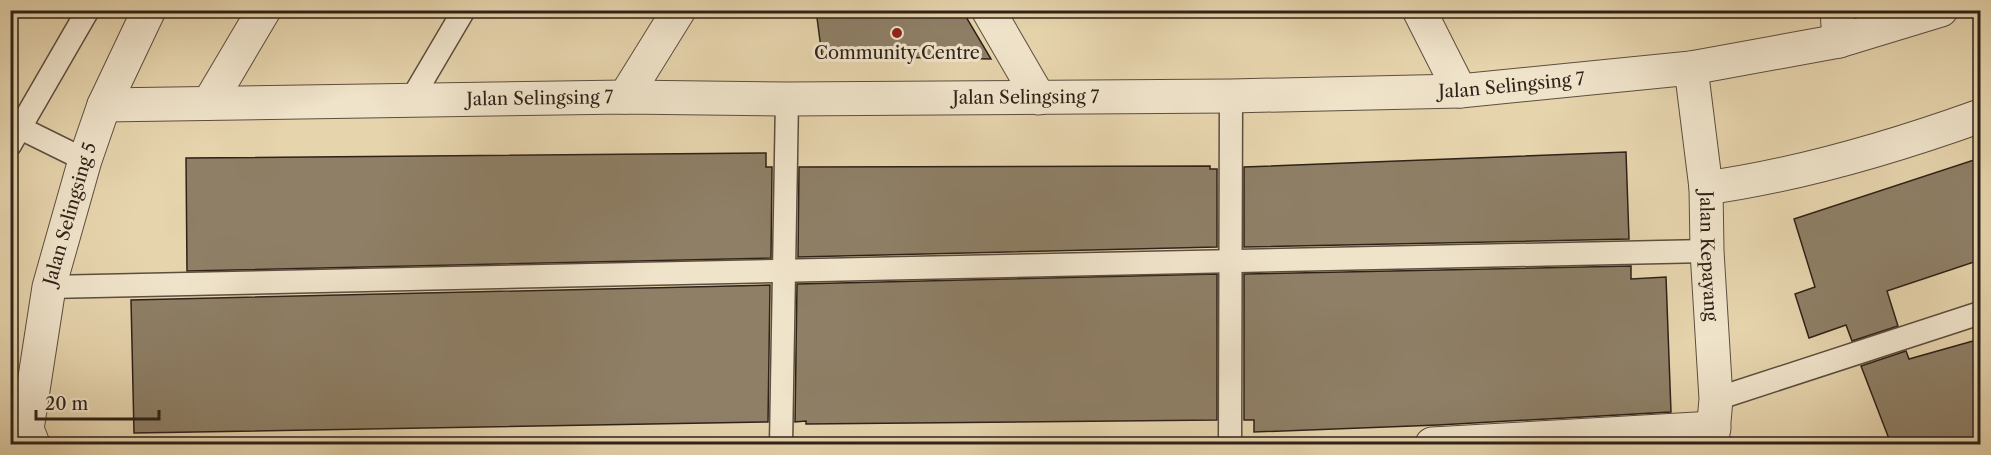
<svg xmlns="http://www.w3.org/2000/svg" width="1991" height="455" viewBox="0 0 1991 455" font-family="'Libre Caslon Text',serif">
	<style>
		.building { fill: #8e7f66; stroke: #2f2219; stroke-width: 1.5 }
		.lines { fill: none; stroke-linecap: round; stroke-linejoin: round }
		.lane-casing { stroke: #5d4e3e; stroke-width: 25 }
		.street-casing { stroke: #5d4e3e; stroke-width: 35 }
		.lane { stroke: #efe3ca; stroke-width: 22 }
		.street { stroke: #efe3ca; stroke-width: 33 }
		.poi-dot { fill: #8f2418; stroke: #efe3ca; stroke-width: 2 }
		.labels { text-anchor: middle; stroke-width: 6; stroke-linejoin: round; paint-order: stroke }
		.poi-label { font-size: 18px; fill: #2f2219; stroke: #efe3ca }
		.street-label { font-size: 18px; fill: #2f2219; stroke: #efe3ca }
	</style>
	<rect width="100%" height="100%" fill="#e6d4ad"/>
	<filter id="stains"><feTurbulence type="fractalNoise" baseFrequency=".00333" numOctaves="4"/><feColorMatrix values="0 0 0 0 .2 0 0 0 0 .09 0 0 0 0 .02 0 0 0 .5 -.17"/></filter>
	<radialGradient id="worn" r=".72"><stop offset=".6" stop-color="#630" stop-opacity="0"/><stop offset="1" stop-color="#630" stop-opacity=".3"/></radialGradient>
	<g class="building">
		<path d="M816,10H962L991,59L822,56Z"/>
		<path d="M1626,152L1629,239L1244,247V167Z"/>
		<path d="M766,153V167H772L771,258L187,271L186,158Z"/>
		<path d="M1980,158V260L1887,291L1898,326L1852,341L1846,325L1809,338L1795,294L1815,287L1794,219Z"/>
		<path d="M1210,166V169H1217V247L798,257L799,167Z"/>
		<path d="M1631,266V279L1666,277L1671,412L1438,425L1254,432V420H1244V274Z"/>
		<path d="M1217,274V420L806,424V421L795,422L797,284Z"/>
		<path d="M770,285L768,422L134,433L131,300Z"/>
		<path d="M1980,339V444H1891L1861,366L1906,351L1909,359Z"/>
	</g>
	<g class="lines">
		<defs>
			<g id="lane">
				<path d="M411,100L464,10"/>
				<path d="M10,123L85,160"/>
				<path d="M10,145L88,10"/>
				<path d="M49,287C602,276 1154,261 1707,251"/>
				<path d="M1716,399L1980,313"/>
				<path d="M781,444L787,99"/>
				<path d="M1230,444L1231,96"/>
			</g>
			<g id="street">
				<path d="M988,10L1039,98"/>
				<path d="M1419,10L1460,91"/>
				<path d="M1837,10L1839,41"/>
				<path id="s1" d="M1691,68L1706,188L1707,251L1716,399L1712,444"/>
				<path d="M625,97L679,10"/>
				<path d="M209,103L264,10"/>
				<path id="s2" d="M104,105L625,97L787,99L1231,96L1460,91L1691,68L1839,41L1941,10"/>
				<path d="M1706,188C1799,175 1891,148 1980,116"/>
				<path id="s3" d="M33,444L27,429L49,287L85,160L104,105L149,10"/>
				<path d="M1432,444L1714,428"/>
			</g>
		</defs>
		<use href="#lane" class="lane-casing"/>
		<use href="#street" class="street-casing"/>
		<use href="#lane" class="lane"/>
		<use href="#street" class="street"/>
	</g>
	<circle class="poi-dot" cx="897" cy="33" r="6"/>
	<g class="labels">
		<g class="poi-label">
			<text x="897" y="59">Community Centre</text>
		</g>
		<g class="street-label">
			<text dy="6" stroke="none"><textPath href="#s2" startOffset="1408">Jalan Selingsing 7</textPath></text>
			<text dy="6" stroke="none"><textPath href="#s2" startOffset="436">Jalan Selingsing 7</textPath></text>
			<text dy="6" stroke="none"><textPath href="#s2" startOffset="922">Jalan Selingsing 7</textPath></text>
			<text dy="6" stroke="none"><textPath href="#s3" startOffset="236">Jalan Selingsing 5</textPath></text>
			<text dy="6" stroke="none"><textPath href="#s1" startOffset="189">Jalan Kepayang</textPath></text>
		</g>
	</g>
	<rect width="1991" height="455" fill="none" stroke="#e6d4ad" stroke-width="36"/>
	<rect x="12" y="12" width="1967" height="431" fill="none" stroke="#2f2219" stroke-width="3"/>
	<rect x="18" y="18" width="1955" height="419" fill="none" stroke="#2f2219" stroke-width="1.5"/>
	<path d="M36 410v9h123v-9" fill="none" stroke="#2f2219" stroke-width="3"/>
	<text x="45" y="410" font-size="18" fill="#2f2219" stroke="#efe3ca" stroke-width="4.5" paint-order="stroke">20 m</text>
	<rect width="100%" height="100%" filter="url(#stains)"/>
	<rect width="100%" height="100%" fill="url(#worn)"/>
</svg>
